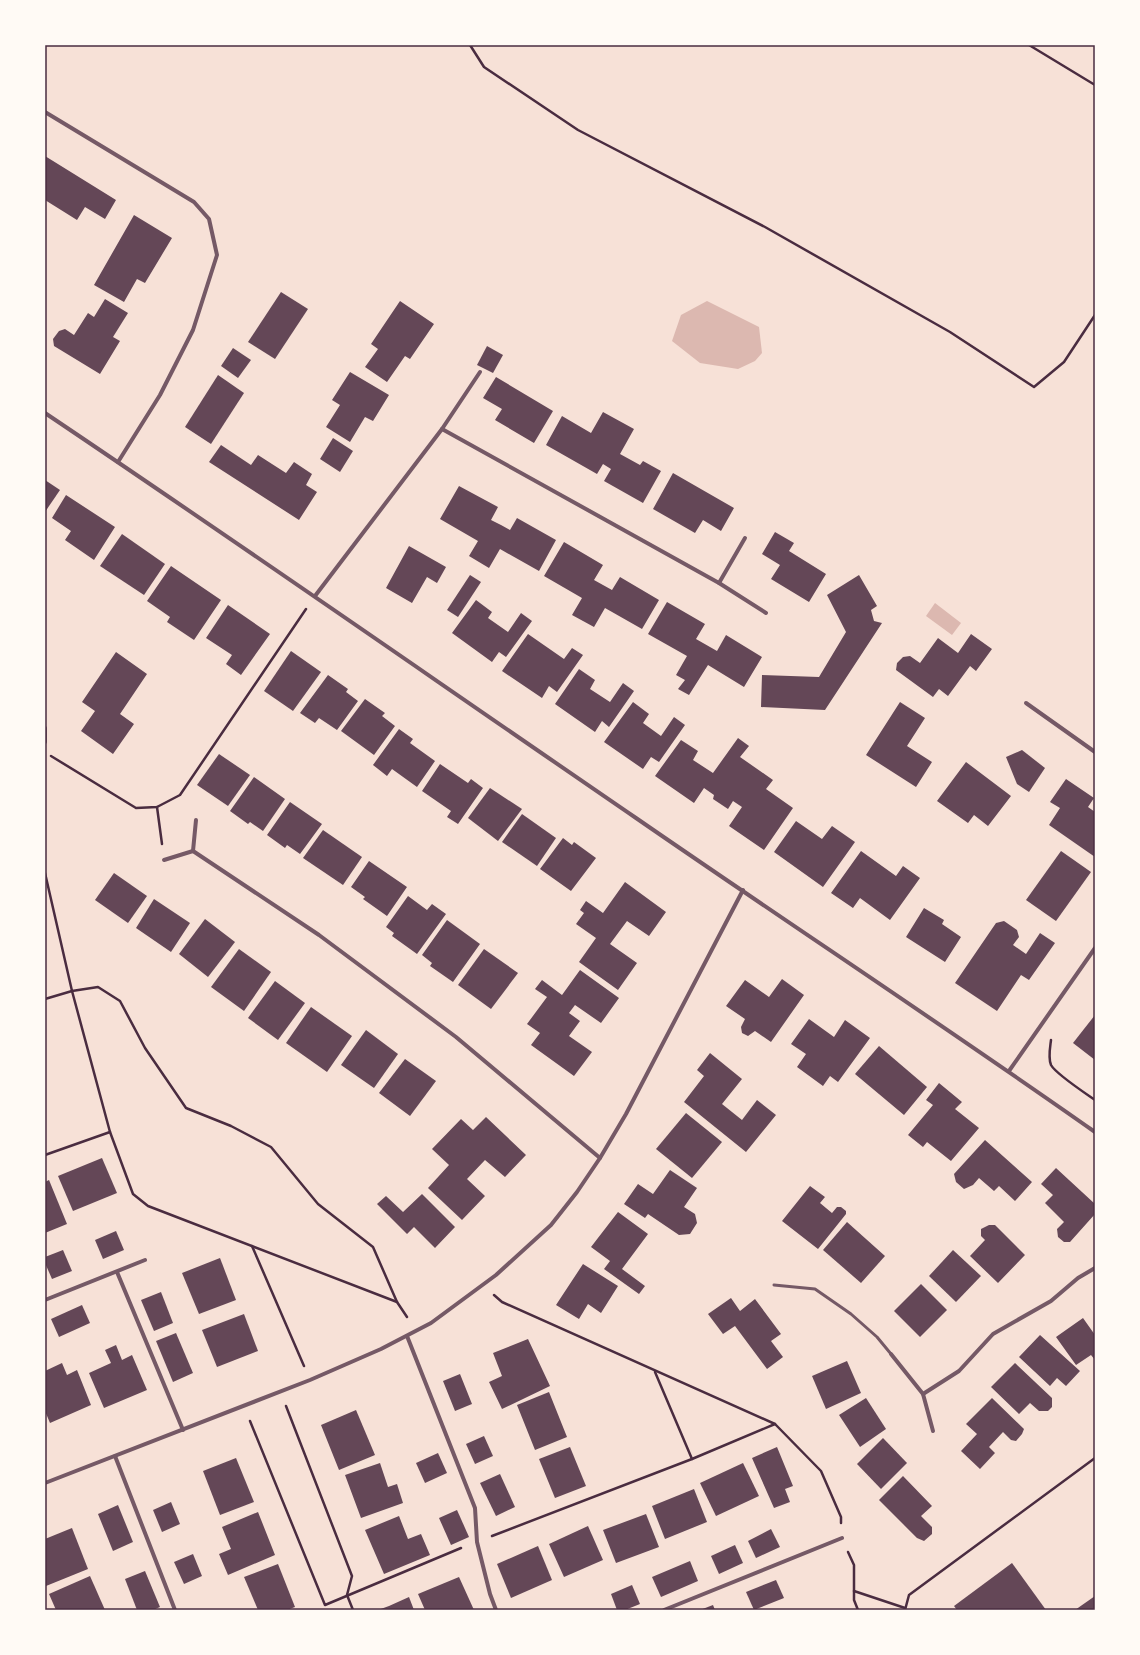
<svg xmlns="http://www.w3.org/2000/svg" width="1140" height="1655" viewBox="0 0 1140 1655" font-family="Karla,sans-serif">
	<style>
		.water { fill: #dcb8b0 }
		.building { fill: #644757 }
		.lines { fill: none; stroke-linecap: round; stroke-linejoin: round }
		.path { stroke: #4a2c40; stroke-width: 2.5 }
		.service { stroke: #755966; stroke-width: 3 }
		.minor { stroke: #755966; stroke-width: 4 }
		.neatline { fill: none; stroke: #4a2c40; stroke-width: 1.5 }
	</style>
	<rect width="100%" height="100%" fill="#f7e1d7"/>
	<g class="water">
		<path d="M707,301L759,327L762,353L755,361L738,369L700,363L672,341L681,315Z"/>
		<path d="M935,603L961,623L952,635L926,616Z"/>
	</g>
	<g class="building">
		<path d="M45,156L116,200L105,219L85,207L77,220L45,200Z"/>
		<path d="M134,215L172,238L145,283L137,279L124,302L94,285Z"/>
		<path d="M281,292L308,309L275,359L248,342Z"/>
		<path d="M105,299L128,313L113,337L120,341L100,374L54,346L53,339L59,331L65,329L74,335L88,313L94,317Z"/>
		<path d="M400,301L434,324L410,359L405,356L387,382L365,367L378,349L371,344Z"/>
		<path d="M487,346L503,355L493,373L477,365Z"/>
		<path d="M233,348L251,360L238,378L221,366Z"/>
		<path d="M350,372L389,395L373,421L365,417L350,442L326,427L340,405L332,400Z"/>
		<path d="M218,375L244,393L211,444L185,427Z"/>
		<path d="M496,377L553,411L534,443L495,420L502,409L483,398Z"/>
		<path d="M603,412L634,429L620,454L640,465L643,461L661,471L643,503L604,481L611,469L603,464L597,474L546,445L562,416L591,433Z"/>
		<path d="M333,438L353,451L340,472L320,459Z"/>
		<path d="M221,445L251,465L258,455L286,473L294,462L312,474L306,485L317,492L299,520L209,462Z"/>
		<path d="M673,473L734,508L721,531L703,520L695,533L653,509Z"/>
		<path d="M45,480L60,490L45,512Z"/>
		<path d="M459,486L498,507L491,520L501,525L510,530L517,518L556,540L539,571L500,549L489,568L469,556L478,541L440,519Z"/>
		<path d="M66,495L115,527L94,560L65,540L71,531L52,518Z"/>
		<path d="M775,532L794,543L789,551L826,574L809,602L771,579L780,565L762,554Z"/>
		<path d="M122,534L165,564L144,595L100,566Z"/>
		<path d="M564,542L603,565L594,580L612,590L620,577L659,600L642,629L605,608L594,627L572,615L582,598L544,576Z"/>
		<path d="M409,546L446,567L437,583L427,577L412,603L386,588Z"/>
		<path d="M171,566L221,600L194,640L167,622L170,617L147,601Z"/>
		<path d="M470,575L481,582L458,617L447,610Z"/>
		<path d="M859,575L877,606L871,610L874,621L882,623L825,710L761,707L762,675L819,677L846,632L827,595Z"/>
		<path d="M476,600L492,612L488,618L508,632L521,613L532,621L506,657L499,652L492,662L452,633Z"/>
		<path d="M667,602L705,624L696,639L717,651L726,635L762,657L744,687L708,665L689,695L678,689L685,680L676,675L687,656L648,634Z"/>
		<path d="M228,605L270,634L241,675L226,664L232,655L206,638Z"/>
		<path d="M528,634L564,659L572,648L583,655L557,692L549,686L542,698L502,671Z"/>
		<path d="M971,634L992,649L976,671L970,666L948,696L939,689L933,697L896,670L897,663L903,657L910,656L920,663L938,638L958,653Z"/>
		<path d="M291,651L321,672L293,711L264,691Z"/>
		<path d="M116,652L147,674L120,714L134,724L113,754L81,731L95,711L82,702Z"/>
		<path d="M579,669L595,680L590,689L610,702L623,683L634,691L609,727L602,721L595,732L555,704Z"/>
		<path d="M328,675L348,689L346,692L358,701L337,730L319,718L315,723L300,713Z"/>
		<path d="M365,699L385,713L382,716L395,726L374,755L341,731Z"/>
		<path d="M633,702L649,714L643,723L661,736L674,717L685,725L659,762L651,757L643,769L604,742Z"/>
		<path d="M900,702L925,718L907,746L932,762L916,787L866,755Z"/>
		<path d="M399,729L413,739L410,743L435,761L417,787L392,769L387,776L373,765Z"/>
		<path d="M738,738L749,746L740,757L773,780L766,789L793,808L764,850L729,826L742,807L733,801L728,809L713,799L714,795L704,788L694,803L655,776L681,740L698,751L693,760L713,773Z"/>
		<path d="M1022,750L1045,768L1029,792L1017,784L1006,757Z"/>
		<path d="M219,754L250,775L228,806L197,785Z"/>
		<path d="M966,762L1011,796L988,826L974,815L968,823L937,801Z"/>
		<path d="M440,764L468,783L471,779L483,788L458,824L447,817L451,811L422,791Z"/>
		<path d="M254,777L285,799L263,831L250,822L248,824L230,811Z"/>
		<path d="M1066,779L1094,798L1088,807L1095,812V857L1049,825L1060,808L1050,802Z"/>
		<path d="M490,788L522,809L498,841L468,818Z"/>
		<path d="M290,802L322,824L300,854L287,845L285,848L267,835Z"/>
		<path d="M522,814L556,838L537,866L502,842Z"/>
		<path d="M796,821L822,839L832,826L855,842L823,887L774,852Z"/>
		<path d="M323,830L362,857L343,885L303,858Z"/>
		<path d="M563,838L572,845L574,842L596,858L571,891L540,869Z"/>
		<path d="M861,851L896,876L903,866L920,878L890,920L860,898L853,908L831,893Z"/>
		<path d="M1061,851L1091,872L1056,921L1026,900Z"/>
		<path d="M369,861L407,887L387,916L363,899L365,897L351,887Z"/>
		<path d="M114,873L147,896L128,923L95,900Z"/>
		<path d="M625,882L666,912L649,936L627,921L610,944L637,963L618,990L579,962L596,938L576,924L584,913L580,910L586,901L603,913Z"/>
		<path d="M408,896L427,910L432,904L446,914L417,954L392,936L394,933L386,927Z"/>
		<path d="M154,899L190,923L171,952L136,928Z"/>
		<path d="M924,908L944,920L942,924L961,937L945,962L906,937Z"/>
		<path d="M205,919L235,942L208,977L179,954Z"/>
		<path d="M447,920L480,944L453,982L430,966L432,963L422,955Z"/>
		<path d="M1004,921L1017,930L1019,937L1013,945L1026,954L1040,933L1055,943L1029,980L1021,975L997,1011L955,983L996,923Z"/>
		<path d="M239,949L271,972L244,1011L211,987Z"/>
		<path d="M484,949L518,973L491,1009L458,985Z"/>
		<path d="M580,970L619,998L601,1023L575,1005L569,1013L580,1021L569,1036L592,1052L574,1076L531,1045L540,1033L527,1024L547,997L535,989L542,980L562,995Z"/>
		<path d="M782,979L804,995L771,1042L755,1031L748,1036L742,1033L741,1027L745,1019L726,1006L745,980L769,997Z"/>
		<path d="M275,981L305,1003L278,1040L248,1018Z"/>
		<path d="M311,1007L352,1036L327,1072L286,1043Z"/>
		<path d="M1095,1015V1060L1073,1043Z"/>
		<path d="M809,1019L834,1037L845,1020L870,1038L838,1082L830,1076L823,1086L797,1067L806,1054L791,1044Z"/>
		<path d="M366,1030L398,1054L374,1088L341,1065Z"/>
		<path d="M879,1046L927,1087L904,1115L855,1074Z"/>
		<path d="M710,1053L742,1079L722,1104L742,1120L757,1100L776,1115L746,1152L684,1102L704,1076L697,1070Z"/>
		<path d="M405,1059L436,1081L410,1116L379,1093Z"/>
		<path d="M939,1083L962,1102L955,1109L979,1128L951,1161L927,1142L923,1147L908,1135L933,1105L926,1100Z"/>
		<path d="M686,1113L722,1142L692,1178L656,1149Z"/>
		<path d="M486,1117L526,1155L505,1177L485,1160L467,1179L485,1196L462,1220L428,1188L449,1165L432,1149L461,1119L473,1130Z"/>
		<path d="M985,1140L1032,1182L1015,1201L999,1186L994,1191L979,1178L973,1185L964,1189L956,1182L954,1174Z"/>
		<path d="M102,1158L117,1193L73,1211L58,1176Z"/>
		<path d="M1056,1168L1095,1204V1214L1070,1242H1064L1058,1237L1057,1229L1064,1222L1045,1203L1053,1195L1041,1184Z"/>
		<path d="M670,1170L697,1188L684,1207L695,1214L697,1223L690,1234L679,1235L648,1214L645,1218L624,1204L638,1184L653,1194Z"/>
		<path d="M49,1180L67,1224L45,1233V1182Z"/>
		<path d="M810,1186L825,1197L820,1203L832,1213L837,1207H841L846,1211V1214L818,1249L782,1221Z"/>
		<path d="M422,1194L455,1227L435,1248L414,1227L407,1234L377,1204L386,1196L403,1212Z"/>
		<path d="M618,1212L648,1234L622,1269L645,1286L639,1294L604,1269L610,1261L591,1247Z"/>
		<path d="M847,1222L885,1256L861,1283L823,1250Z"/>
		<path d="M989,1225H995L1025,1255L998,1283L970,1256L985,1240L981,1236V1229Z"/>
		<path d="M116,1231L124,1250L103,1259L95,1240Z"/>
		<path d="M63,1250L72,1271L52,1279L45,1263V1257Z"/>
		<path d="M953,1250L981,1276L956,1302L929,1276Z"/>
		<path d="M220,1258L236,1300L199,1314L182,1273Z"/>
		<path d="M583,1264L618,1286L601,1313L588,1304L579,1319L556,1305Z"/>
		<path d="M921,1284L947,1310L920,1337L894,1311Z"/>
		<path d="M161,1292L173,1323L154,1331L141,1300Z"/>
		<path d="M731,1298L740,1311L755,1299L781,1334L771,1341L783,1357L767,1369L735,1326L723,1334L708,1314Z"/>
		<path d="M82,1305L90,1323L59,1337L51,1319Z"/>
		<path d="M244,1314L258,1351L217,1367L202,1330Z"/>
		<path d="M1083,1318L1095,1335V1360L1091,1355L1076,1365L1056,1337Z"/>
		<path d="M176,1333L193,1373L173,1382L156,1341Z"/>
		<path d="M1040,1335L1080,1371L1066,1386L1057,1378L1050,1386L1019,1357Z"/>
		<path d="M528,1339L550,1386L502,1409L489,1382L502,1376L493,1353Z"/>
		<path d="M116,1345L122,1360L132,1355L147,1390L104,1408L89,1373L111,1363L105,1350Z"/>
		<path d="M847,1361L861,1393L826,1409L812,1376Z"/>
		<path d="M62,1363L67,1375L77,1370L91,1405L50,1423L45,1411V1371Z"/>
		<path d="M1015,1363L1052,1398V1407L1048,1411H1039L1030,1403L1019,1414L991,1387Z"/>
		<path d="M460,1374L472,1404L455,1411L443,1381Z"/>
		<path d="M549,1392L567,1437L535,1450L517,1405Z"/>
		<path d="M866,1398L886,1429L860,1447L839,1415Z"/>
		<path d="M992,1398L1024,1429L1022,1434L1016,1441L1011,1440L1003,1432L989,1447L995,1453L980,1469L961,1451L977,1434L966,1424Z"/>
		<path d="M356,1410L375,1455L339,1470L321,1425Z"/>
		<path d="M484,1436L493,1456L475,1464L466,1444Z"/>
		<path d="M883,1438L907,1463L881,1489L857,1464Z"/>
		<path d="M570,1447L586,1486L555,1498L539,1459Z"/>
		<path d="M777,1447L793,1486L785,1489L790,1502L774,1508L752,1458Z"/>
		<path d="M438,1453L447,1473L425,1483L416,1463Z"/>
		<path d="M236,1458L254,1502L220,1515L203,1471Z"/>
		<path d="M380,1463L388,1487L397,1484L403,1503L361,1518L345,1475Z"/>
		<path d="M743,1463L759,1496L716,1516L700,1483Z"/>
		<path d="M500,1474L515,1507L496,1516L480,1483Z"/>
		<path d="M903,1476L932,1506L921,1516L932,1527V1534L924,1541L917,1538L879,1500Z"/>
		<path d="M694,1489L707,1522L665,1539L652,1506Z"/>
		<path d="M171,1502L180,1524L162,1532L153,1510Z"/>
		<path d="M118,1505L133,1542L113,1551L98,1514Z"/>
		<path d="M457,1510L469,1537L451,1545L439,1518Z"/>
		<path d="M258,1512L275,1555L228,1575L219,1554L231,1549L222,1527Z"/>
		<path d="M646,1514L659,1547L616,1563L603,1530Z"/>
		<path d="M399,1516L408,1539L421,1534L430,1555L384,1574L365,1530Z"/>
		<path d="M588,1526L603,1560L564,1577L549,1544Z"/>
		<path d="M72,1528L88,1569L46,1586L45,1539Z"/>
		<path d="M771,1529L780,1547L756,1558L748,1541Z"/>
		<path d="M735,1545L743,1563L719,1574L711,1556Z"/>
		<path d="M538,1546L552,1580L511,1598L497,1564Z"/>
		<path d="M193,1554L202,1576L184,1584L174,1562Z"/>
		<path d="M690,1561L698,1581L661,1597L652,1577Z"/>
		<path d="M1012,1563L1046,1610H957L954,1606Z"/>
		<path d="M278,1564L295,1607L287,1610H258L244,1577Z"/>
		<path d="M145,1571L160,1607L153,1610H137L125,1579Z"/>
		<path d="M90,1576L105,1610H56L49,1594Z"/>
		<path d="M459,1577L474,1610H425L418,1594Z"/>
		<path d="M776,1580L784,1598L754,1610L746,1592Z"/>
		<path d="M632,1585L640,1604L625,1610H617L611,1594Z"/>
		<path d="M1095,1596V1610H1075Z"/>
		<path d="M409,1597L414,1610H378L389,1606Z"/>
		<path d="M713,1605L715,1610H700Z"/>
	</g>
	<g class="lines">
		<g class="path">
			<path d="M470,45L484,67L578,130L765,227L950,332L1034,387L1064,362L1095,315"/>
			<path d="M1029,45L1095,85"/>
			<path d="M51,756L136,808L157,807L180,795L306,609"/>
			<path d="M157,807L162,844"/>
			<path d="M45,873L72,991L110,1132L133,1194L148,1206L397,1302L407,1317"/>
			<path d="M45,999L72,991L98,987L120,1001L145,1048L186,1108L231,1126L271,1147L318,1204L373,1247L397,1302"/>
			<path d="M1051,1040C1050,1048 1048,1058 1051,1065C1056,1074 1085,1093 1095,1100"/>
			<path d="M45,1155L110,1132"/>
			<path d="M252,1246L304,1366"/>
			<path d="M494,1295L502,1302L775,1424L821,1471L841,1517V1523"/>
			<path d="M655,1372L692,1459"/>
			<path d="M286,1406L352,1576L347,1595L353,1610"/>
			<path d="M250,1421L325,1605L461,1548"/>
			<path d="M492,1536L692,1459L775,1424"/>
			<path d="M848,1552L854,1565V1600L858,1610"/>
			<path d="M854,1591L905,1608"/>
			<path d="M905,1610L909,1595L1095,1458"/>
		</g>
		<path class="service" d="M774,1285L815,1289L851,1314L877,1337L891,1354"/>
		<g class="minor">
			<path d="M45,112L194,202L209,219L217,255L193,330L160,395L118,462"/>
			<path d="M45,413C243,546 439,683 636,818C788,923 943,1025 1095,1132"/>
			<path d="M442,429L719,583L766,613"/>
			<path d="M719,583L745,538"/>
			<path d="M315,596L442,429L480,372"/>
			<path d="M1026,703L1095,752"/>
			<path d="M45,728V742"/>
			<path d="M193,851L319,935L456,1037L600,1158"/>
			<path d="M164,860L193,851L196,820"/>
			<path d="M1009,1071L1095,948"/>
			<path d="M117,1272L183,1430"/>
			<path d="M45,1300L145,1260"/>
			<path d="M407,1336L475,1508L477,1542L490,1594L496,1610"/>
			<path d="M891,1354L923,1394L933,1431"/>
			<path d="M923,1394L959,1371L993,1334L1051,1301L1078,1278L1095,1268"/>
			<path d="M115,1456L175,1610"/>
			<path d="M45,1483L310,1380L381,1349L431,1323L496,1275L551,1225L577,1192L600,1158L626,1114L743,890"/>
			<path d="M664,1610L842,1538"/>
		</g>
	</g>
	<rect width="1140" height="1655" fill="none" stroke="#fffaf5" stroke-width="92"/>
	<rect x="46" y="46" width="1048" height="1563" class="neatline"/>
</svg>
